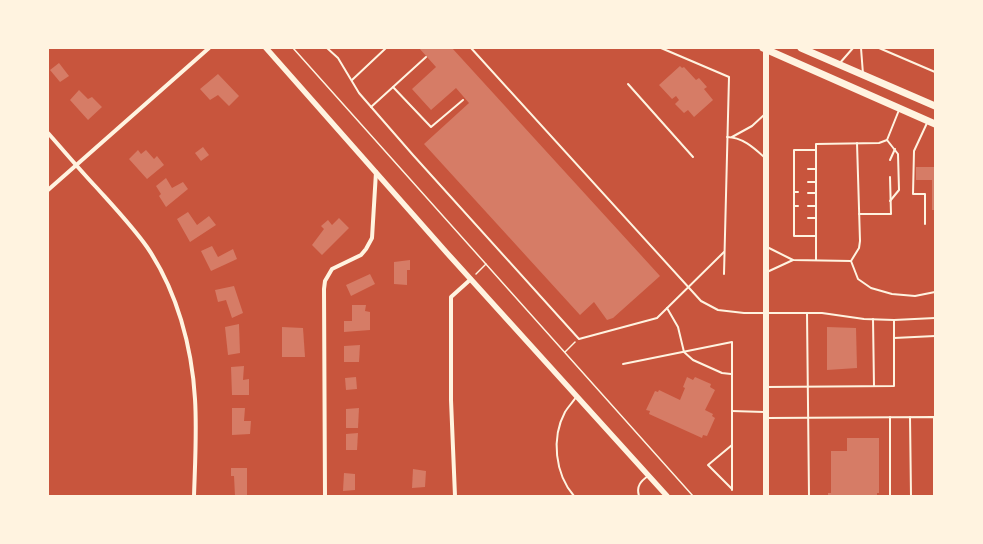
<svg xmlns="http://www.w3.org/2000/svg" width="983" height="544" viewBox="0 0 983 544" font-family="Merriweather,serif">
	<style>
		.building { fill: #d67c66 }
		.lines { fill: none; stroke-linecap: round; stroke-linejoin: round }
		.path { stroke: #fff3e0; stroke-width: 1.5 }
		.service { stroke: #fff3e0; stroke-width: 2 }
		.minor { stroke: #fff3e0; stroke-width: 4 }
		.tertiary { stroke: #fff3e0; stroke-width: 5.5 }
		.secondary { stroke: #fff3e0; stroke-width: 6 }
		.primary { stroke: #fff3e0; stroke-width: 7 }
	</style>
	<rect width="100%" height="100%" fill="#c8553d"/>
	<g class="building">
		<path d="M419,48H452L660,276L613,318L607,320L594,302L580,315L424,144L469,103L456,88L431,110L412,89L436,67Z"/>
		<path d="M59,63L69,76L60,82L50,70Z"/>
		<path d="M680,66L682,68L684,67L696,80L699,78L707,87L704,89L713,100L694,117L688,110L684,113L675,104L679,100L676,96L672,99L659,85Z"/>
		<path d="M218,74L239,96L229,106L218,95L210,100L200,89Z"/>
		<path d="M79,90L88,99L92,97L102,107L88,120L70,100Z"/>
		<path d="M203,147L209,155L201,161L195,153Z"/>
		<path d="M138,150L141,154L146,150L154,159L157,156L164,165L147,179L129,159Z"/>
		<path d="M916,167H935V210H932V180H916Z"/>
		<path d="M166,178L172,188L183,182L188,189L166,207L159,196L161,194L156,186Z"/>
		<path d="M188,212L197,225L209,216L216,225L190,242L177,219Z"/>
		<path d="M339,218L349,228L322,255L312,245L324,229L321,226L328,220L332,225Z"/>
		<path d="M212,246L218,257L233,249L237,259L211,271L201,251Z"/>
		<path d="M410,260V270H407V285L394,284V262Z"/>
		<path d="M370,274L375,284L351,296L346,285Z"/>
		<path d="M234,286L243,313L232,318L226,300L218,302L215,290Z"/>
		<path d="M352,305H366L365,311L370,312V330L344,332V321H352Z"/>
		<path d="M239,324L240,353L228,355L225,327Z"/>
		<path d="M282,327L303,328L305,357H282Z"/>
		<path d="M827,327L856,328L857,368L827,370Z"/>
		<path d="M360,345L359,362H344V346Z"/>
		<path d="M244,366L243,380L249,379V395H232L231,367Z"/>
		<path d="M356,377L357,389L346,390L345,378Z"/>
		<path d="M687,377L693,380L695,377L711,384L710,387L715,390L705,410L713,414L712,416L715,418L707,436L703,435L702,438L649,414L650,411L646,410L655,391L658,392L659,390L680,400L685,388L683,387Z"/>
		<path d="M232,408H245L244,421H251L250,434L232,435Z"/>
		<path d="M359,408L358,428H346V409Z"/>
		<path d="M358,433L357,450H346V434Z"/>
		<path d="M847,438H879V493H877V496H828V493H831V451H847Z"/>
		<path d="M231,468H247V496H235L234,476H231Z"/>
		<path d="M413,469L426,471L425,487L412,488Z"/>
		<path d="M344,473L355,474V490L343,491Z"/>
	</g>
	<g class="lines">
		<g class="path">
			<path d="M293,48L693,496"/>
			<path d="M476,274L486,264"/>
			<path d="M565,352L575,342"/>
		</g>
		<g class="service">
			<path d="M327,48L338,58L359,93L413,155L579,339L657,318L724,252"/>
			<path d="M471,48L701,301L718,310L744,313H822L864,319L894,320L935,318"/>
			<path d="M661,48L729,77L724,274"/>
			<path d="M861,48L863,74"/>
			<path d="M879,48L935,72"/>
			<path d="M839,64L853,48"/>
			<path d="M352,80L386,48"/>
			<path d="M628,84L693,157"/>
			<path d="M393,87L431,127L463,100"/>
			<path d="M371,107L426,57"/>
			<path d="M727,137C742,137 754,148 764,157"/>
			<path d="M732,137L752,126L764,115"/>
			<path d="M887,140L898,154L899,190L890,201"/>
			<path d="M887,140L899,110"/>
			<path d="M816,150H794V236H816"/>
			<path d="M890,160L895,149"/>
			<path d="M808,169H816"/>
			<path d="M808,182H816"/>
			<path d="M794,192H798"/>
			<path d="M808,193H816"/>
			<path d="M794,206H798"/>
			<path d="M808,206H816"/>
			<path d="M859,214H891L890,177"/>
			<path d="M808,218H816"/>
			<path d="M925,224V194H913L914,151L927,123"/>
			<path d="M767,247L793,260L851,261"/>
			<path d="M816,260V144L879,143L887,140"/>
			<path d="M851,261L859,248L860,241L857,143"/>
			<path d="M851,261L858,279L871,288L892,294L915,296L935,292"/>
			<path d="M767,272L793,260"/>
			<path d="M667,308L678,327L684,352L693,360L722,373L731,374"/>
			<path d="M807,313L809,496"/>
			<path d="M873,319L874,386"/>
			<path d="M894,338L935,336"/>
			<path d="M623,364L732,342V490"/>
			<path d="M766,387L894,386V320"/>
			<path d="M732,411L765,412"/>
			<path d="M890,417V496"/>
			<path d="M910,417L911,496"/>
			<path d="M768,418L934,417V496"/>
			<path d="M732,445L708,465L732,489"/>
			<path d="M574,496C555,474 551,438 565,412C568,407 573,402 576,397"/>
			<path d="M639,496C636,486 641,481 648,476"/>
		</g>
		<g class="minor">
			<path d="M48,133C64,151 80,170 96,187C114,207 132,226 147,247C177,291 192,347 195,399C197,431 195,464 194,496"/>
			<path d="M48,190L209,48"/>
			<path d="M325,496L324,289L325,281L332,269L361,255L366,249L372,238L376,172"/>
			<path d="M455,496L451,400V297L471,279"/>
		</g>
		<path class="tertiary" d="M266,48L447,253L667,496"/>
		<path class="secondary" d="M766,48V496"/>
		<g class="primary">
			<path d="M763,48L935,124"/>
			<path d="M801,48L935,106"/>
		</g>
	</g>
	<rect width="983" height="544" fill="none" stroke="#fff3e0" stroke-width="98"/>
</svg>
